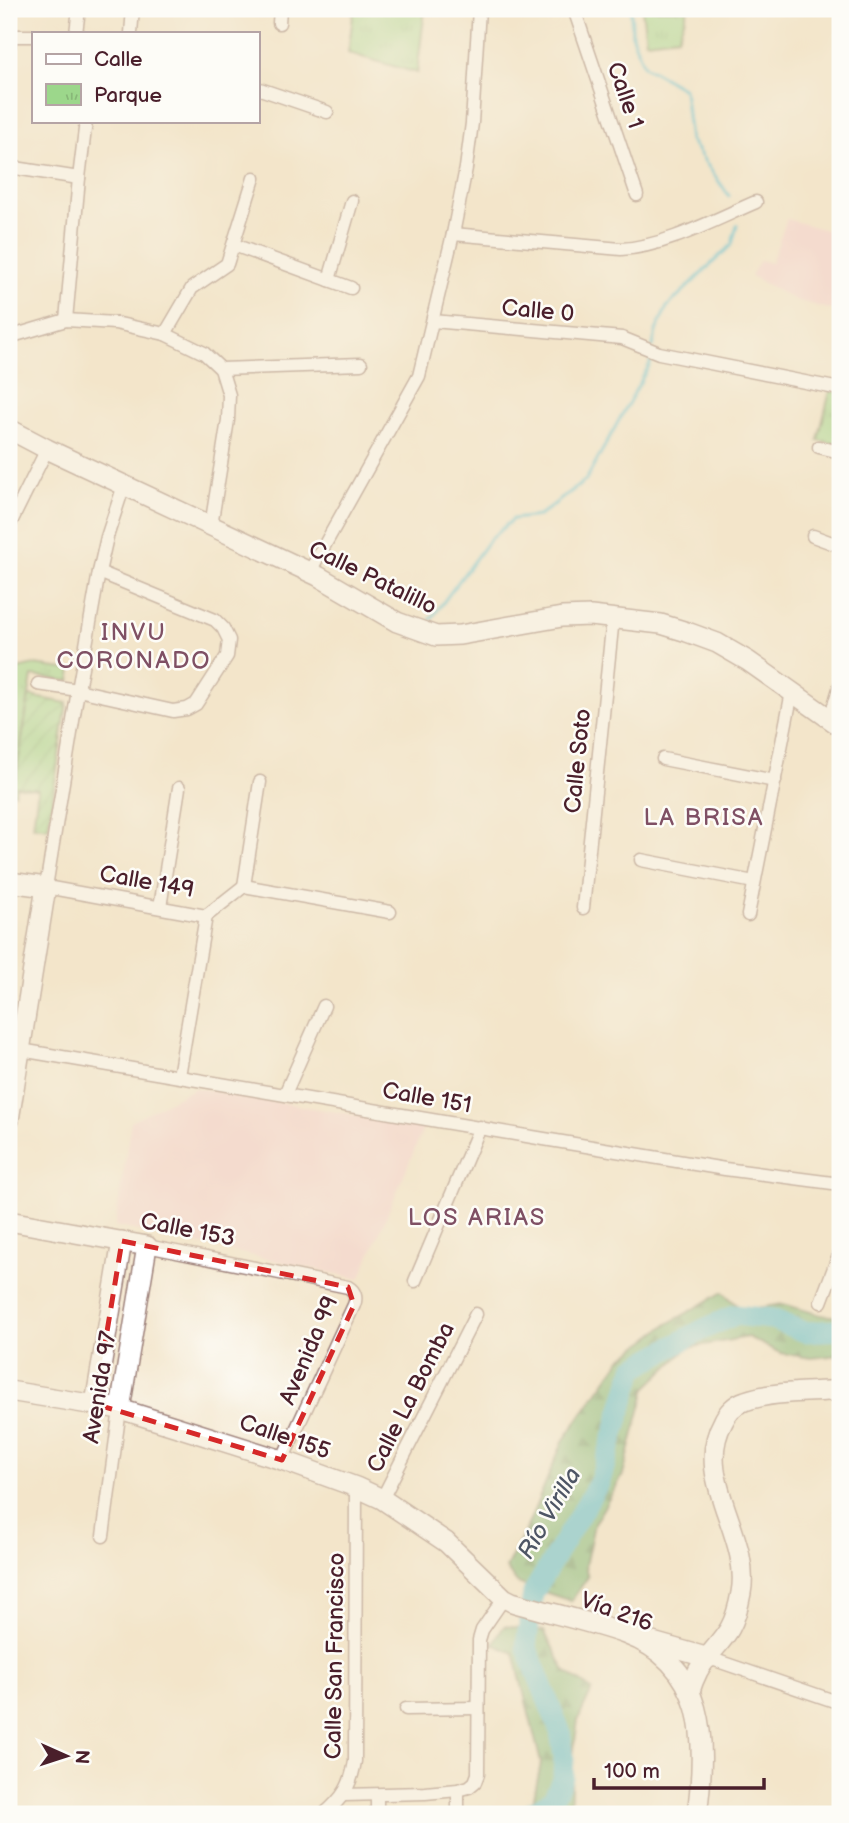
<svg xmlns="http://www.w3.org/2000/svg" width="849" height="1823" viewBox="0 0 849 1823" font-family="'Balsamiq Sans',sans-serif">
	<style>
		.built { fill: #f7cfd2 }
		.forest { fill: url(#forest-firs); stroke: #646c51; stroke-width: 2 }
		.park { fill: url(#park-tufts); stroke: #737b5b; stroke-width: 2 }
		.garden { fill: url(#garden-furrows); stroke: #737b5b; stroke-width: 2 }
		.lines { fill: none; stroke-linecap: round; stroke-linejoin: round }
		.stream { stroke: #55bdd2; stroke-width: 3.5 }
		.river { stroke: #55bdd2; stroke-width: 21 }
		.street-casing { stroke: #9e827b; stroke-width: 15 }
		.secondary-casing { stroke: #9e827b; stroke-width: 22 }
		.street { stroke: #fff; stroke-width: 12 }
		.secondary { stroke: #fff; stroke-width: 19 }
		.marked { fill: none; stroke: #d62828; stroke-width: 5; stroke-dasharray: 14 9; stroke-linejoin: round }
		.labels { text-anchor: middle; stroke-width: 5; stroke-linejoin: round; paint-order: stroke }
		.street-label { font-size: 23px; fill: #4a1f2b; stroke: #fdfcf7 }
		.neighbourhood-label { font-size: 24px; letter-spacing: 2px; fill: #7f5064; stroke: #fdfcf7 }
		.water-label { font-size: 24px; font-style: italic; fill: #4e5665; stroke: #fdfcf7 }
	</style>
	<defs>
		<pattern id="forest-firs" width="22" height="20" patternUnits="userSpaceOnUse" patternTransform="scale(1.75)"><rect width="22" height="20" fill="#7db877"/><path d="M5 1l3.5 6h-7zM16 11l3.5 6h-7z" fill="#689562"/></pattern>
		<pattern id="park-tufts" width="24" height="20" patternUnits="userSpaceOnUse" patternTransform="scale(1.75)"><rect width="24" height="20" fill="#9cd78b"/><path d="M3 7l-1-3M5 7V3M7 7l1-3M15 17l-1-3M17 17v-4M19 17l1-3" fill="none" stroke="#88b878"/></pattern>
		<pattern id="garden-furrows" width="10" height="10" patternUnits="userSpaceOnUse" patternTransform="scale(1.75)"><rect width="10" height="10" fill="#9cd78b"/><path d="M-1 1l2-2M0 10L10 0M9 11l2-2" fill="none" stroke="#88b878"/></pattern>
	</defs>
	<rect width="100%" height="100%" fill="#fdfcf7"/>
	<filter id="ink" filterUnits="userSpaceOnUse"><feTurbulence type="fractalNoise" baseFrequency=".0143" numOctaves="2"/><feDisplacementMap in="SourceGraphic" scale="14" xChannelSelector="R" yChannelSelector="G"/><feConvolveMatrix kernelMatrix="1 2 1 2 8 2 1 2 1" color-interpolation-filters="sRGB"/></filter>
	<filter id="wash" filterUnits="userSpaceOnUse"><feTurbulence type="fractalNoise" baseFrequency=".00686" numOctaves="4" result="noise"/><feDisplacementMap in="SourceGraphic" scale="28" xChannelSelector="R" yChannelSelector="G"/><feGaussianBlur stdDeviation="1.57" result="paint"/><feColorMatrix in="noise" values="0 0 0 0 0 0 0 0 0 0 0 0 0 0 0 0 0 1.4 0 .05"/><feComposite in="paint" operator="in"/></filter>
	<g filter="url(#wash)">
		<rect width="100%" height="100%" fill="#f3e5cb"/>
		<g class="built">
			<path d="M787,219L840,234V312L795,300L751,276L760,260L771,263Z"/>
			<path d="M195,1088L424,1127L360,1279L115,1226L131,1121Z"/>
		</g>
		<g class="forest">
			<path d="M723,1292L742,1310L783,1304L821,1315L840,1317V1355L811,1358L780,1353L748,1337L688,1348L646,1388L623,1475L594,1524L585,1566L588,1577L571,1601L517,1583L506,1568L525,1532L563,1441L621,1359L666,1325Z"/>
			<path d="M504,1626L544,1631L565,1671L592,1690L578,1720L572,1763L570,1814H508L533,1802L541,1763L514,1653L493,1644Z"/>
		</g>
		<g class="park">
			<path d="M354,9H425L417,73L348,53Z"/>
			<path d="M642,9H688L678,37L646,41Z"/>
			<path d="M830,391L840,393V445L818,440Z"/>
			<path d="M34,665L72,670L70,681L32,676L16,778L9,777V671Z"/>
		</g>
		<path class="garden" d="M29,696L67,703L48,828L33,826L38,789L16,786L15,793L9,794V777H16Z"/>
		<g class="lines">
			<g class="stream">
				<path d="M631,9L632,36L644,66L684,89L690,140L729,196"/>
				<path d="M653,346L656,331L667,307L732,244L737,225"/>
				<path d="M431,619L489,540L513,519L539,516L586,480L650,364L652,354"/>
			</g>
			<g class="river">
				<path d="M529,1814L553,1799"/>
				<path d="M550,1814L553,1799L563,1777L564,1757L560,1731L526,1646L533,1593L600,1481L634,1368L704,1329L735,1315L772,1319L805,1332L840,1330"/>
			</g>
		</g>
	</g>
	<g filter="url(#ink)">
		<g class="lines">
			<defs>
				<g id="street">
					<path d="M574,9L637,195"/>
					<path d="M279,23L280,9"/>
					<path d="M76,33L79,9"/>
					<path d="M131,33L133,9"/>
					<path d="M9,47L10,36H33"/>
					<path d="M257,88L327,112"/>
					<path d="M9,167L79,178"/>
					<path d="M453,234L621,249C665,247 716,219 756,202"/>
					<path d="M234,245L351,288"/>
					<path d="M329,280L352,201"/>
					<path d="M66,320L79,178L86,121"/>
					<path d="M433,321L622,338L659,353L840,389"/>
					<path d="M165,334L192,288L227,264L254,178"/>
					<path d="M9,337L66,320L115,323L165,334L204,353L221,369L229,395L228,420L211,526"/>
					<path d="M221,369L361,364"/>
					<path d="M819,447L840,452"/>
					<path d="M124,485L107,537L99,572L78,690L46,887L206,916L244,886L390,912"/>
					<path d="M9,526L47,449"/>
					<path d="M813,536L840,546"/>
					<path d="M309,573L419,376L453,234L466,168L472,123L479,9"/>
					<path d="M38,684L78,690L173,711L187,709L196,704L227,656L229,640L223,628L215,620L99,572"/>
					<path d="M830,719L840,685"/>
					<path d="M663,759L775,781"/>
					<path d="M641,860L754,882"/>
					<path d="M244,886L260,782"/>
					<path d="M160,907L179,788"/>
					<path d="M583,908L613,618"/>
					<path d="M748,915L792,692"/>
					<path d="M9,1048L544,1139L725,1169L840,1184"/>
					<path d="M179,1076L206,916"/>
					<path d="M285,1094L324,1006"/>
					<path d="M147,1246L348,1287C355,1291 357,1298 354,1305L282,1460"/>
					<path d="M415,1281L480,1127"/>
					<path d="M821,1302L840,1252"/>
					<path d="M382,1499L476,1314"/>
					<path d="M103,1536L120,1409"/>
					<path d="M709,1658L840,1703"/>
					<path d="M406,1709L478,1708"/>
					<path d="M458,1790V1814"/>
					<path d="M344,1795L425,1793L458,1790L469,1787L475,1782L478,1774L479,1640L482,1630L504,1598"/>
					<path d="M324,1814C343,1798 351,1786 355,1761L356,1487"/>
					<path d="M377,1814V1795"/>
				</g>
				<g id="secondary">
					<path d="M9,429L47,449L318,576L397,622L436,636L460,635L562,617L591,616L661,624L687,632L717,643L748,661L840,726"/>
					<path d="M9,882L46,887L9,1120"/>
					<path d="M9,1221L147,1246L120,1409"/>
					<path d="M9,1391L120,1409L282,1460L356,1487L382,1499L446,1542L504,1598L512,1602C549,1613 588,1621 625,1634C707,1664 707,1741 697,1814"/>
					<path d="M95,1404L122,1241"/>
					<path d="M649,1641L709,1658"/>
					<path d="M690,1691C692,1684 695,1677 698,1671C706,1656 721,1644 730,1628C735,1619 739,1604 741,1593C752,1535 692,1478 723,1422C727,1413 735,1404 745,1401C773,1391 810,1393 840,1390"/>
				</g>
			</defs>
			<use href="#street" class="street-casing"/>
			<use href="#secondary" class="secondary-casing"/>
			<use href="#street" class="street"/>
			<use href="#secondary" class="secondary"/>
		</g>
	</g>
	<path d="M0 0H849V1823H0ZM122,1241L348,1287L354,1305L282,1460L95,1404Z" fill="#f3e5cb" fill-opacity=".55" fill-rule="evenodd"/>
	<path class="marked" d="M122,1241L348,1287L354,1305L282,1460L95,1404Z"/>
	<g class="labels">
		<g class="street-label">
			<text transform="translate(626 95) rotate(71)" y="8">Calle 1</text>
			<text transform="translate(538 310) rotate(5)" y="8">Calle 0</text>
			<text transform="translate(373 577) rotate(26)" y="8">Calle Patalillo</text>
			<text transform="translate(577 761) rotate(-84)" y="8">Calle Soto</text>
			<text transform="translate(147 881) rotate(10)" y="8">Calle 149</text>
			<text transform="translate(427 1097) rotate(10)" y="8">Calle 151</text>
			<text transform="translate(188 1229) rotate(11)" y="8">Calle 153</text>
			<text transform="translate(308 1350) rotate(-67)" y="8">Avenida 99</text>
			<text transform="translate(99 1387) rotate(-81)" y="8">Avenida 97</text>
			<text transform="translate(410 1397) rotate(-63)" y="8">Calle La Bomba</text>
			<text transform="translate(285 1436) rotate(19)" y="8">Calle 155</text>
			<text transform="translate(617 1611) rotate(20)" y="8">Vía 216</text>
			<text transform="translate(334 1656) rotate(-89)" y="8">Calle San Francisco</text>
		</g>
		<g class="neighbourhood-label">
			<text x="134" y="640">INVU<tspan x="134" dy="28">CORONADO</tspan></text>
			<text x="704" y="825">LA BRISA</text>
			<text x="477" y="1225">LOS ARIAS</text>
		</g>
		<g class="water-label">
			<text transform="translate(549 1513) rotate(-60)" y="8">Río Virilla</text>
		</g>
	</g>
	<rect width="849" height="1823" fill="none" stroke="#fdfcf7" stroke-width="35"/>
	<rect x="32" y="32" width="228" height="91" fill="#fdfcf7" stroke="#b5a4a5" stroke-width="2"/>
	<rect x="46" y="54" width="35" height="10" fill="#ffffff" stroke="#b5a4a5" stroke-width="2"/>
	<text x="94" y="66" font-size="21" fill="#4a1f2b">Calle</text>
	<rect x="46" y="84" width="35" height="21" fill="url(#park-tufts)" stroke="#b5a4a5" stroke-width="2"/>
	<text x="94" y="102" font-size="21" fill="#4a1f2b">Parque</text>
	<g transform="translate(66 1756) rotate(93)" stroke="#fdfcf7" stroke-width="5" paint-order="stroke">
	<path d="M0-5L12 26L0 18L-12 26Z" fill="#4a1f2b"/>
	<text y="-10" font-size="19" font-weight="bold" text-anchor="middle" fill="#4a1f2b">N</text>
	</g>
	<path d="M594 1778v10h170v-10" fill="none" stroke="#4a1f2b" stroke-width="3.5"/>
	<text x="604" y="1778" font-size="21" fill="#4a1f2b" stroke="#fdfcf7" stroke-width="5" paint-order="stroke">100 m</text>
</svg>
